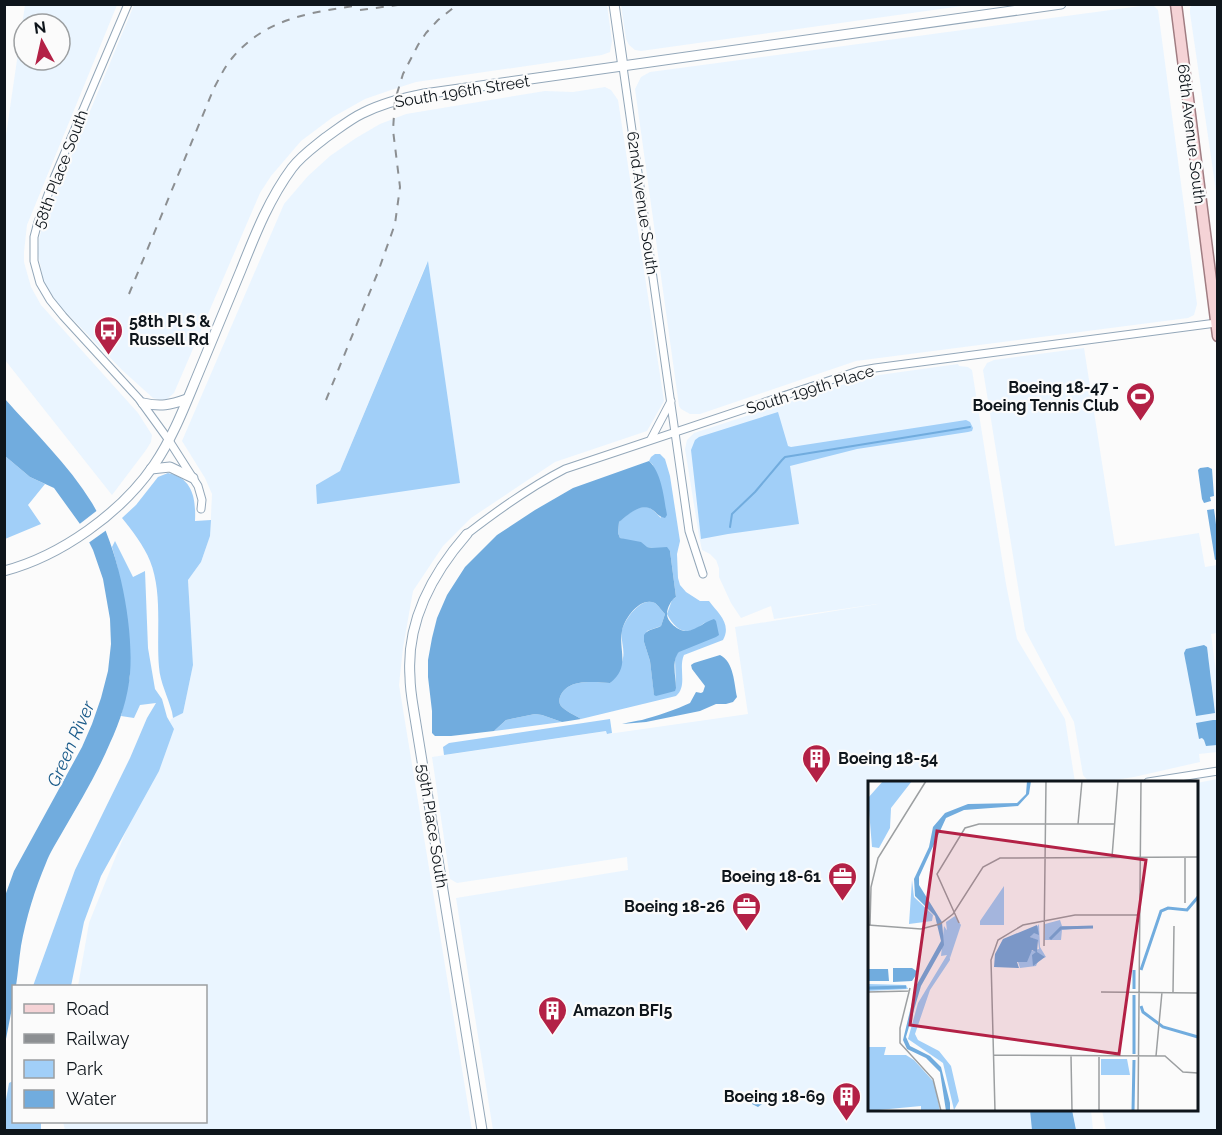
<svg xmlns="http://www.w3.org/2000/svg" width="1222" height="1135" viewBox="0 0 1222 1135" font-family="Raleway,sans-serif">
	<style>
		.built { fill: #eaf5ff; fill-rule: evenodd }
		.green { fill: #a1cff8 }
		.water { fill: #71acde }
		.pier { fill: #fbfbfb }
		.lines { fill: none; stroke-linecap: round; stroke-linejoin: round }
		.stream { stroke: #71acde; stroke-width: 2 }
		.street-casing { stroke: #93a7b9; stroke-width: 9 }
		.secondary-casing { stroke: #93a7b9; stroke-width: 11 }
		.primary-casing { stroke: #a07d82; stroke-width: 13 }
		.street { stroke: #fff; stroke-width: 7 }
		.secondary { stroke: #fff; stroke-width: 9 }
		.primary { stroke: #f5d3d6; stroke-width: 10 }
		.rail { stroke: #8c8f92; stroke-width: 2; stroke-dasharray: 8 8; stroke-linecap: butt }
		.labels { text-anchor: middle; stroke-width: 4.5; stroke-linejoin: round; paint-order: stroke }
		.street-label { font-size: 16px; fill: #0e151b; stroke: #fbfbfb }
		.poi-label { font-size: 16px; font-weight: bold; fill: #0e151b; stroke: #fbfbfb; text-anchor: end }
		.water-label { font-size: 18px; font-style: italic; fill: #1a5b8a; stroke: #fbfbfb }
		.inset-river { fill: none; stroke: #71acde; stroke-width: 3 }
		.inset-road { fill: none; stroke: #9c9fa1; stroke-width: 1.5 }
		.view { fill: #b32146; fill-opacity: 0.15; stroke: #b32146; stroke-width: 3 }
		.inset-edge { fill: none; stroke: #0e151b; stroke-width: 3 }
	</style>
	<rect width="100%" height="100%" fill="#fbfbfb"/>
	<g class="built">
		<path d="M25,5H117L27,225L24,252V262L31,287L41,305L138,413L152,435L151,442L146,450L112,495L5,360L4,149ZM24,24H60V60H24Z"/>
		<path d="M134,5H607L612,41L610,52L602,55L416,82L391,90L365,99L333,117L301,141L271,176L260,193L174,393L167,399L161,400L153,398L122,370L57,303L44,282L38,254L39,239L44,220L66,169Z"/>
		<path d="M621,5V4L969,5L641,51L635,50L629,45L626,39Z"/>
		<path d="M1148,5H1153L1158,10L1197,304L1194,315L1188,318L856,361L700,414H690L681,409L679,406L635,89L641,77L650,72Z"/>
		<path d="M1192,5H1217V198L1190,13V8Z"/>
		<path d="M605,87L611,90L618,100L664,401L647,431L555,462L471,518L443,546L413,591L403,648L399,685L472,1130H65L63,1122H206V986H78L89,923L171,719L183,713L193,665L188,580L201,562L210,536L212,494L205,478L182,441L284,204L308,176L330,156L356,138L380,124L406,114L545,91L573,92ZM427,262L460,483L317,485L340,471Z"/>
		<path d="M1084,348L1115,546L1199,533L1205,567L1217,565V633L1211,634L1217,679V752L1199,754L1200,762L1134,777L1101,782H1089L1083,775L1074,722L1025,630L983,370L987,363L994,360Z"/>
		<path d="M958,364L959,366L968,367L972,370L1006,584L1017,639L1065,719L1075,782H870V1110H1091L1093,1130H493L456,898L628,870L627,857L457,883L450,879L432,757L607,731L608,734L748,714L735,627L884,603L774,619L771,606L741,618L731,603L719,577V568L716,560L710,554L702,550L699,536L685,449L687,440L694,433L863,378L879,375Z"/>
		<path d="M1217,779V1130H1106L1102,1110H1196L1197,783Z"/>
	</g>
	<g class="green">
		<path d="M428,261L460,483L317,504L316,485L340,471Z"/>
		<path d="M778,412L788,446L791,447L966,420L970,422L973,428L972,431L968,432L857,449L790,466L799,524L728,534L701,539L691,450L695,440L699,437Z"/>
		<path d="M655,454H660L665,459L670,476L680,541L677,554L678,578L680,585L686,592L700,601H709C718,613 732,624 723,640L684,655C678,668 688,686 676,696L581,719C575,715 565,711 561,706C559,703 559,700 560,697C567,678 594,682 610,683C614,676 622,666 623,658C625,649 620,639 622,630C625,619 641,596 655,603C658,605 662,611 665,614L661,626L647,631L644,642L650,661L654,694L676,688L675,660L676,655L705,622C689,637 677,633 667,614L672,600L676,597L670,551L646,547L620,538L618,533L619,522C626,516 639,503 650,508C653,510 658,515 661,518L653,465L649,461L651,457Z"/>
		<path d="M5,456L30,477L45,484L28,505L41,524L5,539Z"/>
		<path d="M168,473C193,478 196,499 195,521L211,520L210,536L201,562L188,580L193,665L183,713L173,718L172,712C168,697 160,682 159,667C156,633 163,593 150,561C144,546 132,530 122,518L136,505L158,477Z"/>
		<path d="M115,541L133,577L145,571L148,648L155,689L162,699L167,717L174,729L159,771L101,876L84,922L71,986H33L75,870L130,758L147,718L156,703L140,705L134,718L121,716L130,676V650L117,565L112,547Z"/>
		<path d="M535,714L542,715L562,722L494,731L506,720Z"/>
		<path d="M610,719L612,733L607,734L606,731L444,755L443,747L449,743Z"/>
		<path d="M13,1081L14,1122H41V1130H5V1105L9,1083Z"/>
	</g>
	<g class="water">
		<path d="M5,399C35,433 68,464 92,503C118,546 134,624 130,674C128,697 120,722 110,743C97,774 79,803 63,831C57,842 50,852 46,863C35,889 26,918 21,946C19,959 18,973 16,986H14L13,1003L5,1044V896L14,871L82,747L92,724L101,698L108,671L111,644L110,619L103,579L93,550L80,524L54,488L30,477L5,456Z"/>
		<path d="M649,461C662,473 664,499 667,515L665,518C658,517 655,510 649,508C638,504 626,517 619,522L618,533L620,538L641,542L647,547L652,548L667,547L670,551L676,597C671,600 667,608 667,614C667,622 679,632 688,631C697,629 705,622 714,619L716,621L719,635L716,637L679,652C671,661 676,677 676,688L675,691L656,696L654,695L650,661L644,642V635C649,628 654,630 661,626L665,614C662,611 658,605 655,603C640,596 624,619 622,631C618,650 631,667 610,683C594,682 567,678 560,697C559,700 559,703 561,706C565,711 575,715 581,719L562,722L542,715L535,714L506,720L494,731L451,736H435L432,733V711L428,677V660L432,638L437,618L447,595L465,567L497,535L535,510L573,488Z"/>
		<path d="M1208,467L1212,469L1214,496L1210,497L1211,501L1204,503L1202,499L1198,470L1200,468Z"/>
		<path d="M1214,509L1217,532V559L1215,560L1207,510Z"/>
		<path d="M1204,645L1207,647L1215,713L1196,716L1184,653L1186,649Z"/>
		<path d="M720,655C734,662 734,683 737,697L733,702L726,704H716L700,711L646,722L622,724C629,722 636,721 642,720C657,716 677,709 690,703L696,692L701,693L703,692L705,686L692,669L691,665L694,663Z"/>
		<path d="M1213,720H1217V745L1206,746L1204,740L1202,738L1199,739L1196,723Z"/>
		<path d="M763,1091L765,1092L762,1104L758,1107L752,1104V1097Z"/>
		<path d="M1030,1110H1072L1076,1130H1032Z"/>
	</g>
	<path class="pier" d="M99,509L108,529L87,544L77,526Z"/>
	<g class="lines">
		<path class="stream" d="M730,527L732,514L755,492L782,460L785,457L970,427"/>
		<defs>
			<g id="street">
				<path d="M128,4L54,178L38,222L34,237V261L40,283L50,300L63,316L139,399L168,439L198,486L202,500L201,509"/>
				<path d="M623,67L689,531L703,574"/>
				<path d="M651,439L671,401"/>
				<path d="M467,534C498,510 530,487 565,469L858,371L875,368L1216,323"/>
				<path d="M1148,782L1218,771"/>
			</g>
			<g id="secondary">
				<path d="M614,4L623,67"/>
				<path d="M143,403C161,407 170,405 187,399"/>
				<path d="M151,469L170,467L193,478"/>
				<path d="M467,534C432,574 406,622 410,677C410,691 413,705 415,718L482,1130"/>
				<path d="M4,571C61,556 121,513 154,465C172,439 184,408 196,379C211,343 226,306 241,270C255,235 269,199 292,168C301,156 314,147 325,138C338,129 350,119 363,113C383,103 403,98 424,94L1061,4"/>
			</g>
			<path id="primary" d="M1176,4L1218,336"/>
		</defs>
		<use href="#street" class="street-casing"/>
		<use href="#secondary" class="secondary-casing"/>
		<use href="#primary" class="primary-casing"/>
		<use href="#street" class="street"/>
		<use href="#secondary" class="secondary"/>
		<use href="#primary" class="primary"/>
		<g class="rail">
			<path d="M360,10L405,4"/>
			<path d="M129,294L214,88C220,77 225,66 233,57C269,15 317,12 367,4"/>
			<path d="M326,400L378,272L395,224L400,187L393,130L395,100L403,74L418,45L426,33L438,20L458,4"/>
		</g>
	</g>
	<defs>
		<symbol id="bus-pin" viewBox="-11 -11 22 30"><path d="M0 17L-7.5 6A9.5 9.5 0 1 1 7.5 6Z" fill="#b32146" stroke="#fbfbfb"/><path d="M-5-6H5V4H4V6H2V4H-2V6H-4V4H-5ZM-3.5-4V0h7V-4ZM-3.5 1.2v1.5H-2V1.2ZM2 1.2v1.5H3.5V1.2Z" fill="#fff"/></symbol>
		<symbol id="stadium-pin" viewBox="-11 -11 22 30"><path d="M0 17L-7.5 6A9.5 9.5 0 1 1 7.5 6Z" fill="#b32146" stroke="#fbfbfb"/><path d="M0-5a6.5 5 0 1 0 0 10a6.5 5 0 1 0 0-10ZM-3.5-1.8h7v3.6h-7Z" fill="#fff"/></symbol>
		<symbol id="building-pin" viewBox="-11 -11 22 30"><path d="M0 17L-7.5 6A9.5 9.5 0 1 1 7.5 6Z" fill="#b32146" stroke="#fbfbfb"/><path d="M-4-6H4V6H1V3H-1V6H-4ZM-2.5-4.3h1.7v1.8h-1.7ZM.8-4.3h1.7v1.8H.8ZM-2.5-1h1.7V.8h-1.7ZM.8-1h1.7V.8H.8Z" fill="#fff"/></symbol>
		<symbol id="office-pin" viewBox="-11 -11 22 30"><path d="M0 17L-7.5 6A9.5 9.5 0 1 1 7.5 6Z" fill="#b32146" stroke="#fbfbfb"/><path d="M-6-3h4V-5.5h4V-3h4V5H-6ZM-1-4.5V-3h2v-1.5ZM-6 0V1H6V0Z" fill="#fff"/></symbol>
	</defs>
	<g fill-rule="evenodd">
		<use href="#bus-pin" x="92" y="314" width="33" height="45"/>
		<use href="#stadium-pin" x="1124" y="380" width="33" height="45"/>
		<use href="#building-pin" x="800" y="742" width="33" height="45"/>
		<use href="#office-pin" x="826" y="860" width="33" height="45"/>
		<use href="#office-pin" x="730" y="890" width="33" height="45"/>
		<use href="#building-pin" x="536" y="994" width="33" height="45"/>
		<use href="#building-pin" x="830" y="1080" width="33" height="45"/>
	</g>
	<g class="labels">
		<g class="street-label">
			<text transform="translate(462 91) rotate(-9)" y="6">South 196th Street</text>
			<text transform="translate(1192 134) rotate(83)" y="6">68th Avenue South</text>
			<text transform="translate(60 169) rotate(-69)" y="6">58th Place South</text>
			<text transform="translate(643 203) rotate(82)" y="6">62nd Avenue South</text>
			<text transform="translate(810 389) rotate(-17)" y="6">South 199th Place</text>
			<text transform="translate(433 826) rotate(81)" y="6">59th Place South</text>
		</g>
		<g class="poi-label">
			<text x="129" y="327" text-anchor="start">58th Pl S &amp;<tspan x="129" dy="18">Russell Rd</tspan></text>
			<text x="1119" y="393">Boeing 18-47 -<tspan x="1119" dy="18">Boeing Tennis Club</tspan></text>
			<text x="838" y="764" text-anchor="start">Boeing 18-54</text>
			<text x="821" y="882">Boeing 18-61</text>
			<text x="725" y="912">Boeing 18-26</text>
			<text x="573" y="1016" text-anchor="start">Amazon BFI5</text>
			<text x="825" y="1102">Boeing 18-69</text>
		</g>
		<g class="water-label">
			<text transform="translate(71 744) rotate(-66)" y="6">Green River</text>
		</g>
	</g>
	<g transform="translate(868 781)">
		<rect width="330" height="330" fill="#fbfbfb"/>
		<path d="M15,0H44L23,27L22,47L11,67L4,66L0,17ZM44,99L46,116L65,134L64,140L41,143ZM136,105V144H112V140ZM87,135L93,144L82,177L78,141ZM192,139L194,145L226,146L194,149L193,159H176L177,143ZM171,143L172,166L178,176L171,178L168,185L152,187L150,181H157L163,170L171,168L170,160L162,156ZM76,145L80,151L82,179L62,209L47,253L50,259L71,270L83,285L91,320L86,329L75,282L40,258L50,222L79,174L73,175ZM0,203L38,204L40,208L0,210ZM0,266H18L16,274H38L46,279L66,301L72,330H53V325L0,330ZM233,278H259L262,294H233Z" fill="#a1cff8"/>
		<path d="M159,0H163L161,13L150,25L96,29L78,37L51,96V104L74,141L76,164L53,205L38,256L42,265L62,275L73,286L82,322V330H78L72,291L58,277L39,268L35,259L48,205L73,160L67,135L47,115L46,98L61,66L65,46L77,32L100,23L149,22L158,13ZM169,144L171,154L166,152L162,156L170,159L169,171L177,176L165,185L164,174L168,171L164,169L159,181H149L151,187L126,186L127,173L135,158ZM44,187L50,191L44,200L25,201V187ZM0,188H20L21,200H0Z" fill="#71acde"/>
		<path class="inset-river" d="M182,158L193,147L225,146M273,189L293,130L300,127L319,129L330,116M0,207L38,206M266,208V189M266,214V273M273,225L275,231L295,246L330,256M265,330L266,279"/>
		<path class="inset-road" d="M210,43L214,0M244,76L250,0M317,122V76M91,142L69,93L97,47L111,43H247M0,144L53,148L72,143L85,133L115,86L132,77L330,76M2,144L3,106L10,77L58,0M176,165L178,0M42,207L32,247V262L65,298L73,330M0,211L42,210M233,211L330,212M305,211L306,145M125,274L297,275L315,291L330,292M203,275L204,330M288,275L294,211M231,276V330M127,330L123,179L130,159L155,144L207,134H270M270,330L273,0"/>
		<path class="view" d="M69,50L278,79L251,273L42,244Z"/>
		<rect width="330" height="330" class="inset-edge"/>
	</g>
	<rect width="1222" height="1135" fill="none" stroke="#0e151b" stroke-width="12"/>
	<rect x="12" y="985" width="195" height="138" fill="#fbfbfb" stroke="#9c9fa1" stroke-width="1.5"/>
	<rect x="24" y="1004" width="30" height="9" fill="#f5d3d6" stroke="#9c9fa1" stroke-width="1.5"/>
	<text x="66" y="1015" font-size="18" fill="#0e151b">Road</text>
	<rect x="24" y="1034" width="30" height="9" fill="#8c8f92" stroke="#9c9fa1" stroke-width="1.5"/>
	<text x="66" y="1045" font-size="18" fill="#0e151b">Railway</text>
	<rect x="24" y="1060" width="30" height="18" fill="#a1cff8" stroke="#9c9fa1" stroke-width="1.5"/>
	<text x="66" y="1075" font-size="18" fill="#0e151b">Park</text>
	<rect x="24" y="1090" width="30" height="18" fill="#71acde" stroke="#9c9fa1" stroke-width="1.5"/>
	<text x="66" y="1105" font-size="18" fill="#0e151b">Water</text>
	<g transform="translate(42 42) rotate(352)"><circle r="28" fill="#fbfbfb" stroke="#9c9fa1" stroke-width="1.5"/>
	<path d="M0-4.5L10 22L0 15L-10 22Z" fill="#b32146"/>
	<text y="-9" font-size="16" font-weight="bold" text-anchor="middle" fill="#0e151b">N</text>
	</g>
</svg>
